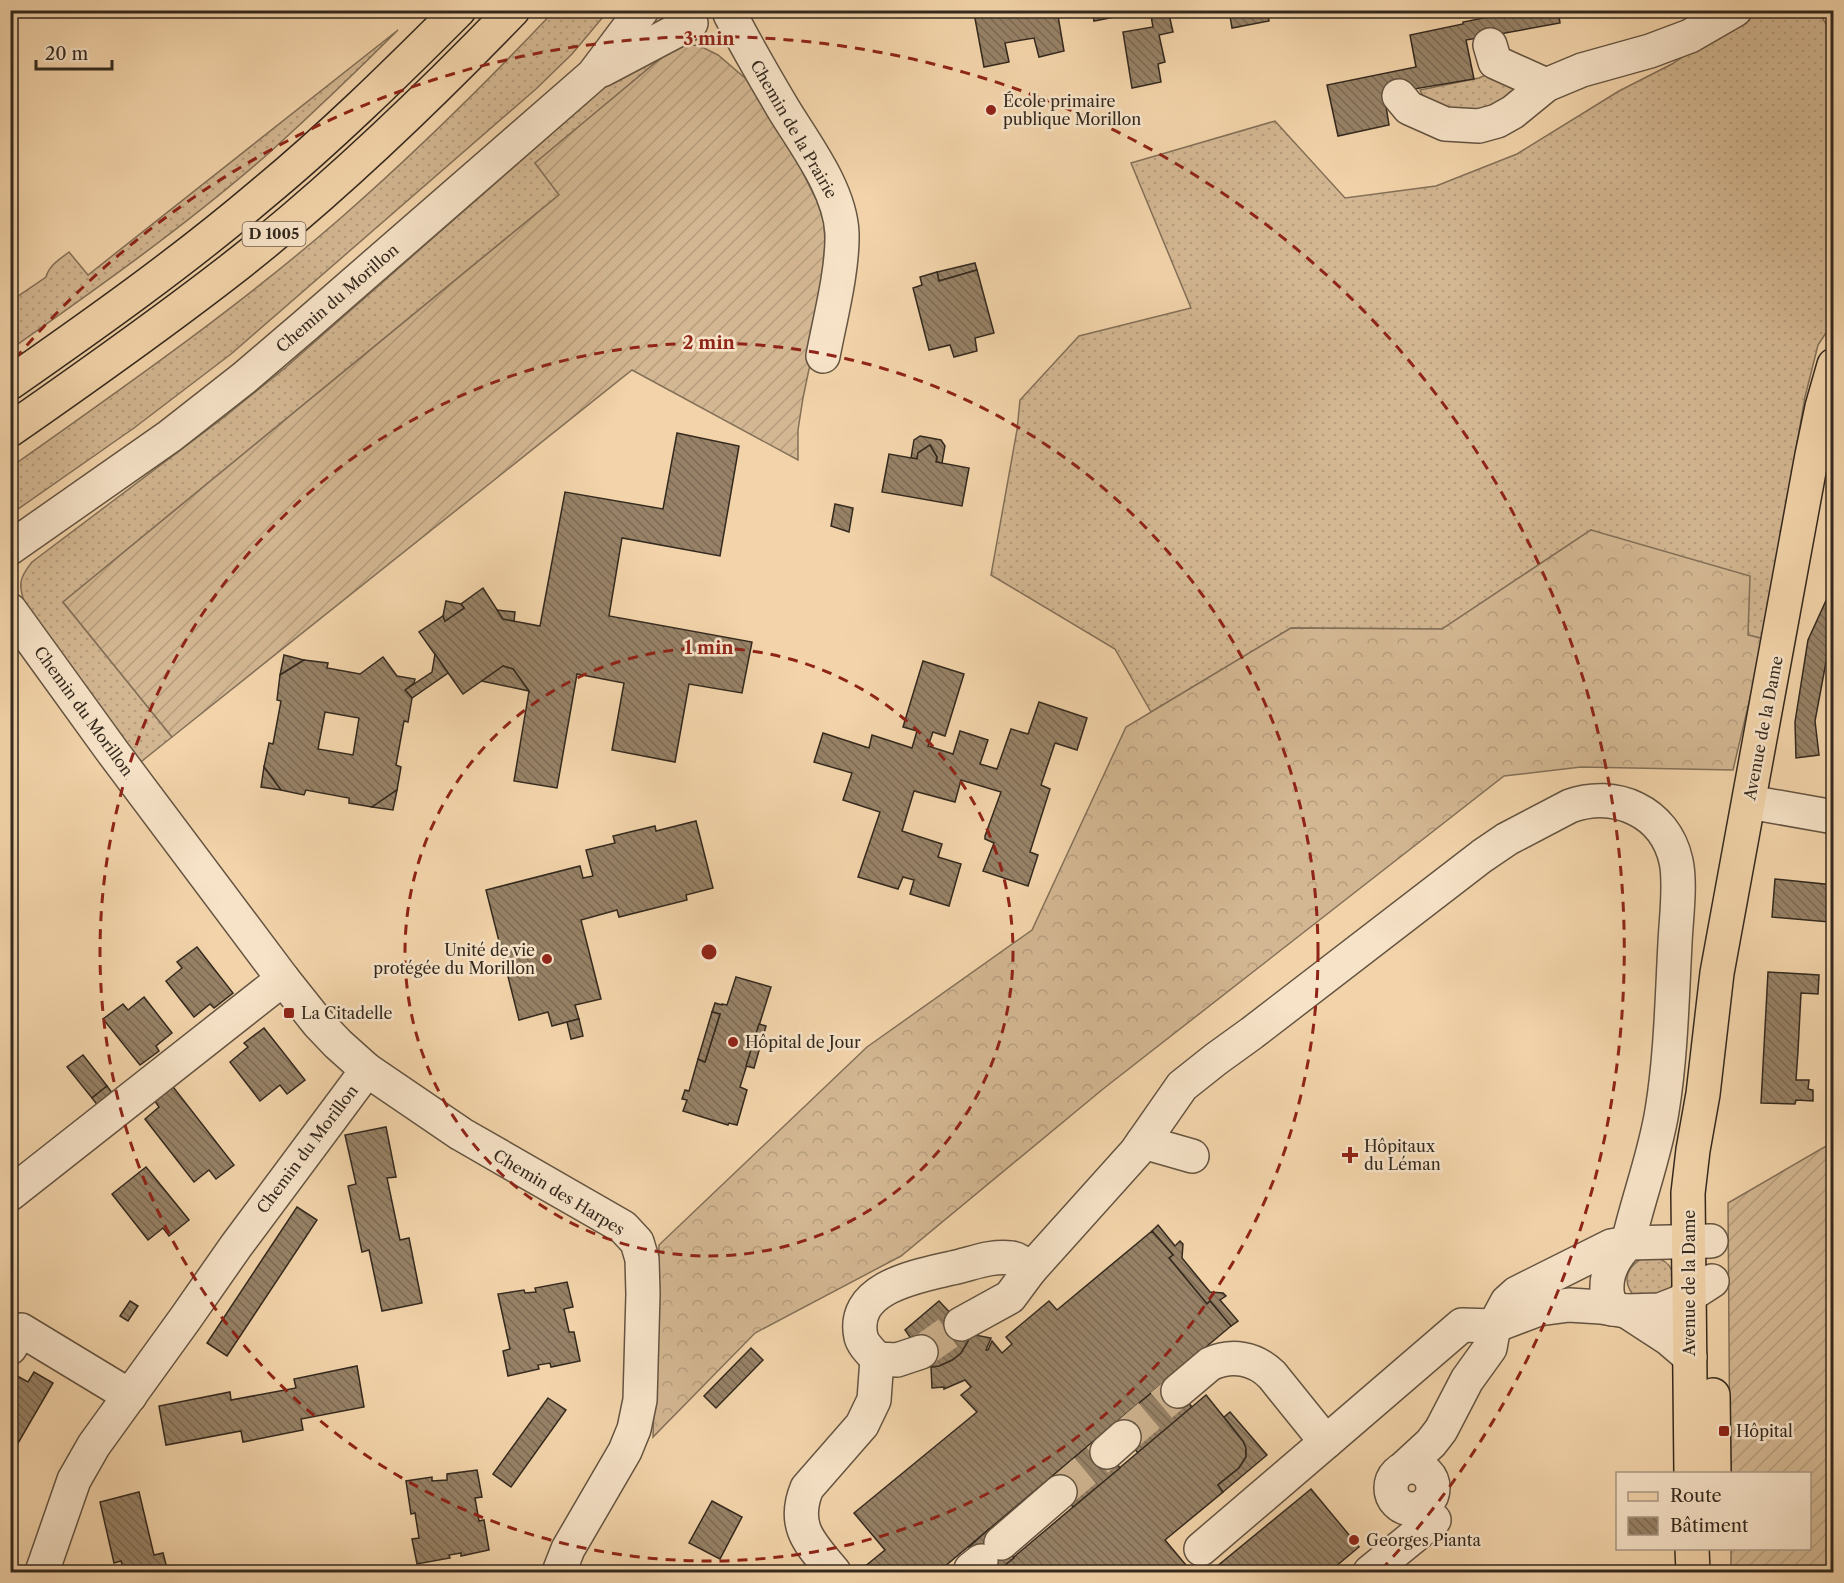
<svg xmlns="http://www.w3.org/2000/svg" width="1844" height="1583" viewBox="0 0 1844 1583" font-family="'Libre Caslon Text',serif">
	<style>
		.grass { fill: url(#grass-dots); stroke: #847058; stroke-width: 1.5 }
		.forest { fill: url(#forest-crowns); stroke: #847058; stroke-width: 1.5 }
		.garden { fill: url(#garden-furrows); stroke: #847058; stroke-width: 1.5 }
		.building { fill: url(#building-back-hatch); stroke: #34291e; stroke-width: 1.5; fill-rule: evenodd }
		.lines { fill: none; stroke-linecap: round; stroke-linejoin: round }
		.minor-tunnel { stroke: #cdb28e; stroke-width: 33; stroke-dasharray: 33 16; stroke-linecap: butt }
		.minor-casing { stroke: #645441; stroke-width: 36 }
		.major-casing { stroke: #34291e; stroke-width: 36 }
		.highway-casing { stroke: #34291e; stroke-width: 36 }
		.minor { stroke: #f7e3c8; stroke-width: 33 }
		.major { stroke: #f3d4aa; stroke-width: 33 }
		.highway { stroke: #f3d4aa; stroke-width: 33 }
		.ring { fill: none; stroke: #8f2418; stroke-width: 3; stroke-dasharray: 10 8 }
		.poi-dot { fill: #8f2418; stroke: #f7e3c8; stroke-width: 2 }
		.labels { text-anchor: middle; stroke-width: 5; stroke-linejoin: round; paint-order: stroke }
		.shield { fill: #f7e3c8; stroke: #6e6151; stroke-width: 1.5 }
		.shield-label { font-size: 15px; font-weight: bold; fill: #34291e }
		.poi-label { font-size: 16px; fill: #34291e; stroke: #f7e3c8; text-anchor: start }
		.street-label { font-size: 16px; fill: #34291e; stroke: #f7e3c8 }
		.centre { fill: #8f2418; stroke: #f7e3c8; stroke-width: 3 }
		.ring-label { font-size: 18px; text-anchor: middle; font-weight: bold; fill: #8f2418; stroke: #f7e3c8; stroke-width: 5; stroke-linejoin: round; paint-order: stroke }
	</style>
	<defs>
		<pattern id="grass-dots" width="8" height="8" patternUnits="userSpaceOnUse" patternTransform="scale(1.5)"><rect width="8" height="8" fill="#d3b792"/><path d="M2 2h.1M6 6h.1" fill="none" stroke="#b69d7d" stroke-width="1.8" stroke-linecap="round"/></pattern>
		<pattern id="forest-crowns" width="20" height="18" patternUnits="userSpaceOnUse" patternTransform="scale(1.5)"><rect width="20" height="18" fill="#d3b792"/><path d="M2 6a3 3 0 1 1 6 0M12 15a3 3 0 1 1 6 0" fill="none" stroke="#b69d7d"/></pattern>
		<pattern id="garden-furrows" width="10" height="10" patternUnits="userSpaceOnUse" patternTransform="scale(1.5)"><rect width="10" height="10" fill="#d3b792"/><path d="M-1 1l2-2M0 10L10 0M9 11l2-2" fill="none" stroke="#b69d7d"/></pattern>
		<pattern id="building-back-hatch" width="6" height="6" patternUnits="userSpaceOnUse" patternTransform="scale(1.5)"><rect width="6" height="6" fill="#978267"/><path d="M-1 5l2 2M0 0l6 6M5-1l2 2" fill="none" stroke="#7c6a54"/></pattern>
	</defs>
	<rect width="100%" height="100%" fill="#f3d4aa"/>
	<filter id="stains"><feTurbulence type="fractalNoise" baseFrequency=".00333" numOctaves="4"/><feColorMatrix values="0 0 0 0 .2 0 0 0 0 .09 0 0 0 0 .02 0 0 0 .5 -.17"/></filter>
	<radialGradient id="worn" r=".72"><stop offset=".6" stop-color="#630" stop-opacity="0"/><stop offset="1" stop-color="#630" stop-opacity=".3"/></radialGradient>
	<g class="grass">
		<path d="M555,10L608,11L572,54L536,89L231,354L134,428L11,514V467C124,387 239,307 343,216C417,151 487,82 555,10Z"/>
		<path d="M1750,11H1818L1833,35V322L1818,345L1805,397L1764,639L1748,635L1591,530L1442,629L1291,628L1151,712L1115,649L991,575L1017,430L1020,400L1079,336L1191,308L1131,163L1275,121L1345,198L1436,186L1517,154L1619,91L1672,64Z"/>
		<path d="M398,30C356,72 313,113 269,153C188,224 99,287 11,349V301L46,277C49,265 60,259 69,252L88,275Z"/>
		<path d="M679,43L535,163L560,194L63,602L172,737L137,765L25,604C18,585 19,578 32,562L223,418L285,368L614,79Z"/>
		<path d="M1490,73L1529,87L1490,117L1428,105L1420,90L1479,78Z"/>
		<path d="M1645,1257C1668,1256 1678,1270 1671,1292L1638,1300C1621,1284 1624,1267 1645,1257Z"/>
	</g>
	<path class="forest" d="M1591,530L1750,576L1748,635L1764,639L1733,770L1581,767L1504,776L1103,1089L901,1256L755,1333L653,1437L659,1245L867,1047L1032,930L1126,727L1291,628L1442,629Z"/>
	<g class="garden">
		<path d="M679,43L700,46L718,55L752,84L777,122L817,201L824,222L825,245L817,331L803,398L798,430V460L632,370L172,737L63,602L559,195L535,163Z"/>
		<path d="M1833,1142V1572H1731V1549L1810,1548V1474L1730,1473L1728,1203Z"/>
	</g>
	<g class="building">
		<path d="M987,10H1057L1064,51L1039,57L1034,38L1005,43L1009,62L984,67L974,13Z"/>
		<path d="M1092,10H1150L1094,21Z"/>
		<path d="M1150,10H1168L1173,32L1159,35L1165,62L1158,64L1161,82L1132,88L1123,32L1153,27Z"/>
		<path d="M1229,10H1267L1269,21L1232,28Z"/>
		<path d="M1498,10H1558L1560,23L1466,40L1474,79L1384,94L1389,125L1338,136L1327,85L1416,67L1410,35L1463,24V22L1499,15Z"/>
		<path d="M975,263L977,270L939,281L937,272Z"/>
		<path d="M977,270L994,333L975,338L977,351L954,357L950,345L929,350L913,288L922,285L920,277L937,272L939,281Z"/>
		<path d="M677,433L739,446L720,556L622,538L609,616L752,642L742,693L689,684L675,762L612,750L624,683L577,674L557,788L514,781L529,691L513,669L503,666L463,694L419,632L443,616L445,621L464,608L461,604L483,588L503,619L540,626L565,492L663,509Z"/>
		<path d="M920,436L941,440L945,446L942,463L936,462L937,457L930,445L918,453L917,459L911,458L914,440Z"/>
		<path d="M930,445L937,457L936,462L969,468L962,506L882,492L889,454L917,459L918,453Z"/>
		<path d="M835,504L853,508L849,532L831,526Z"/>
		<path d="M1834,583V636L1829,646L1815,721L1819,755L1796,758L1795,722L1808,640Z"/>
		<path d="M446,601L461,604L464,608L445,621L443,616Z"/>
		<path d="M497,610L515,612L514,621L503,619Z"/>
		<path d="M435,654L448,673L412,698L405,690L432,672Z"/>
		<path d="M284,655L304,660L280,675Z"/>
		<path d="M383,657L397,676L415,679L414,683L405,690L412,698L408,722L404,721L396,765L401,767L397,790L372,807L349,803V798L306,790L304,795L281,790L264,767L269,743L273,744L281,701L277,700L280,675L304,660L328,663L327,668L360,674ZM325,712L359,718L353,755L318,749Z"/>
		<path d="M923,661L964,674L945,736L933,732L928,746L953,754L960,731L988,740L980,764L997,769L1011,729L1028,734L1039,702L1087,718L1077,750L1055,743L1041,785L1050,789L1030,852L1038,855L1028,886L983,871L994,843L985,839V836L1001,792L961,780L955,802L914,791L902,831L942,844L938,857L961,864L949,906L910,894L914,880L903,877L898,889L858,877L880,812L843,800L852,773L814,762L823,733L869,748L872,735L912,748L917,731L903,727Z"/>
		<path d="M503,666L513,669L529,691L482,681Z"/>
		<path d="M264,767L281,790L261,787Z"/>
		<path d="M397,790L393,810L372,807Z"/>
		<path d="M696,821L713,888L686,895L687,900L619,917L617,910L581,920L601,999L575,1005L579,1019L567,1022L552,1026L548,1012L519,1020L486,890L580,866L583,878L593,876L586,850L615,843L613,836L655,826L656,831Z"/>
		<path d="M1775,879L1834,885V908L1830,907L1829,922L1772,917Z"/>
		<path d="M197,947L233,993L214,1008L210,1004L194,1017L166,981L182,968L177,962Z"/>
		<path d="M1768,972L1819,975L1818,994L1801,993L1798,1051L1796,1080H1809L1808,1089L1813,1090V1101L1796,1100L1795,1104L1761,1103Z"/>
		<path d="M736,977L771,987L740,1087L747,1090L737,1125L729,1123L728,1125L683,1111L687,1100L682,1099L685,1090L689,1091L698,1059L705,1062L720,1014L712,1012L715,1003L722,1005V1004L727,1005Z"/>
		<path d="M144,997L172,1033L156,1046L159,1051L140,1065L103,1019L123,1004L128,1010Z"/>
		<path d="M712,1012L720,1014L705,1062L698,1059Z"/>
		<path d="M579,1019L583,1036L571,1039L567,1022Z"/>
		<path d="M759,1024L766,1026L754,1068L746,1066Z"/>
		<path d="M264,1028L305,1080L287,1094L280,1085L260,1101L230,1062L248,1047L244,1043Z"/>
		<path d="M83,1055L107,1086L92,1098L67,1067Z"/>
		<path d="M170,1083L234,1165L216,1179L209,1170L194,1182L145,1119L159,1107L152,1097Z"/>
		<path d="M107,1086L113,1094L98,1106L92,1098Z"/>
		<path d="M386,1127L396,1177L387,1178L400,1240L409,1238L422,1303L382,1311L369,1250L362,1252L348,1186L356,1184L345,1135Z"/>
		<path d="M146,1167L189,1220L169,1236L163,1228L148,1240L112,1194Z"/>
		<path d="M297,1207L317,1220L227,1356L207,1343Z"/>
		<path d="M1158,1225L1175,1246L1180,1241L1183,1244L1182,1258L1210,1292L1223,1293L1226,1296L1220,1300L1238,1321L1231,1326L1210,1301L1207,1304L1169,1258L1173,1255L1152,1231Z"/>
		<path d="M1152,1231L1173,1255L1169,1258L1207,1304L1210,1301L1231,1326L938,1572H858L885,1550L854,1513L977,1412L961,1395L971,1387L965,1380L944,1389V1387L932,1388L931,1367L939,1366L952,1360L961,1353L968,1341L970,1334L991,1338L986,1350H988L992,1341L1002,1353L1012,1344L1006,1337L1049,1301L1057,1310Z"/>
		<path d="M567,1282L573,1307L564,1309L569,1332H574L580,1361L551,1367L550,1363L538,1365L539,1369L508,1376L503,1351L510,1349L498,1294L524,1290L525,1293L536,1292L535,1288Z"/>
		<path d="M130,1301L138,1306L128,1321L120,1316Z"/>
		<path d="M939,1301L970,1334L968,1341L961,1353L952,1360L939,1366L931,1367L905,1330Z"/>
		<path d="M751,1348L763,1360L716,1408L704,1396Z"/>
		<path d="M357,1366L364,1407L301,1419L303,1430L243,1442L241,1431L166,1445L159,1406L230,1392L231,1400L296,1388L294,1379Z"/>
		<path d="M10,1372L28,1382L34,1372L53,1383L10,1457Z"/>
		<path d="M1168,1379L1192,1407L1138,1453L1114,1424Z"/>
		<path d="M1206,1395L1243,1441L1246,1448V1457L1239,1468L1218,1485L1223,1492L1165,1540L1186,1565L1185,1567L1190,1572H996Z"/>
		<path d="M548,1398L566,1410L511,1487L493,1474Z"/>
		<path d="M1230,1412L1267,1455L1223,1492L1218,1485L1239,1468L1246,1457V1448L1243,1441L1224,1417Z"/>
		<path d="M1096,1439L1120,1468L1073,1507L1049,1479Z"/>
		<path d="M477,1470L482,1497L475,1498L479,1521L484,1520L489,1550L461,1556V1553L449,1555L450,1558L417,1564L412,1539L419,1538L415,1513L411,1514L406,1481L432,1477V1481L447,1480V1474Z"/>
		<path d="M1311,1489L1359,1547L1329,1572H1210Z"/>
		<path d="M139,1492L154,1555L163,1553L168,1572H124L121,1561L114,1563L100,1502Z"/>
		<path d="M712,1501L742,1517L720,1559L689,1543Z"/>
		<path d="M989,1529L1014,1558L996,1572H991L969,1547Z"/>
	</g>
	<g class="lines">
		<g class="minor-tunnel">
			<path d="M921,1352L961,1324"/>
			<path d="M1124,1437L1178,1391"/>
			<path d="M1060,1492L1107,1452"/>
		</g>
		<defs>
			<g id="minor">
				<path d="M730,14C747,47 765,78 784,110C806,146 840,190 842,233C843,270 830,319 823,356"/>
				<path d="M1490,45L1495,62L1546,85"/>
				<path d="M602,70L691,23"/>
				<path d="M1399,96L1409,108L1445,124L1479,126L1497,121L1513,112L1546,85L1582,70L1650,51L1690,36L1735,10"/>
				<path d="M10,548L170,436L244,378L306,325L593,75L642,10"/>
				<path d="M10,610L112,751L283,979L318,1023L338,1044L367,1070L461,1134L623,1227L637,1242L642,1259L643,1294L640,1400L634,1429L625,1451L568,1549L559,1572"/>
				<path d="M1749,802L1834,817"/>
				<path d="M1143,1142L1192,1156"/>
				<path d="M10,1194L283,979"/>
				<path d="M1030,1270L1136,1152L1182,1086L1216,1059L1252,1033L1482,856L1507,839L1570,806C1615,790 1665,811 1676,861C1681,884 1676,919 1675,943C1672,999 1671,1056 1662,1111C1655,1155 1638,1199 1628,1243C1616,1255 1606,1271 1607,1290C1607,1296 1610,1303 1612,1309"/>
				<path d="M1626,1311L1669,1339L1690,1357"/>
				<path d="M10,1348L21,1330L130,1396"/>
				<path d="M921,1352L897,1360L877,1359C872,1353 863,1345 861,1337C850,1287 918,1276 952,1268C971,1264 992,1255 1011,1258C1018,1258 1024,1265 1030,1270L1010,1297L961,1324"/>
				<path d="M1178,1391L1210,1364C1232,1354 1255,1358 1272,1375L1326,1442L1462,1325L1494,1326L1539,1309L1569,1305L1601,1307L1626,1311L1660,1310L1678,1303L1712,1281"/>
				<path d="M1107,1452L1124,1437"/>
				<circle cx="1412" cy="1488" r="21"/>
				<path d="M1405,1467L1431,1443L1441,1430L1467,1380L1490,1348L1494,1326L1507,1302L1517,1293L1611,1246L1628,1243L1711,1241"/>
				<path d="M1001,1543L1060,1492"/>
				<path d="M1201,1549L1326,1442"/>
				<path d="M971,1569L981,1561"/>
				<path d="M42,1572L74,1480L94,1445L185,1319L236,1246L367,1070"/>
				<path d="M834,1572C811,1544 791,1527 807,1488L862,1425L874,1400L877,1359"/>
				<path d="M1370,1572L1434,1520"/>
			</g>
			<g id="major">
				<path d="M1713,1395L1714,1474"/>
				<path d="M1691,1474L1688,1193L1693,1150L1703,1094L1717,973L1812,455L1822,407L1834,365"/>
				<path d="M1692,1548L1693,1572"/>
			</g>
			<g id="highway">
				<path d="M10,383C96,323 182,262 262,194C331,137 395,74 459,10"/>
				<path d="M10,430C89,375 167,320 242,261C339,184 427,99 513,10"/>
			</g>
		</defs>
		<use href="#minor" class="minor-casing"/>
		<use href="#major" class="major-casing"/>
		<use href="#highway" class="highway-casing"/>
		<use href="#minor" class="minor"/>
		<use href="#major" class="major"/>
		<use href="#highway" class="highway"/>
	</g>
	<g class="ring">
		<circle cx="709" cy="952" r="304"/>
		<circle cx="709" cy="952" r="609"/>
		<path d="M15 359A913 913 0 1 1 1382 1569"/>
	</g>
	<g class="poi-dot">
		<circle cx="991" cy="110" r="6"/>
		<circle cx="547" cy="959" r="6"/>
		<rect x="283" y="1007" width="12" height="12" rx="3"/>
		<circle cx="733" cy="1042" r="6"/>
		<path d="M1347 1146h6v6h6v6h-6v6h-6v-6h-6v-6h6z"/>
		<rect x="1718" y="1425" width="12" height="12" rx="3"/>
		<circle cx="1354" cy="1540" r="6"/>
	</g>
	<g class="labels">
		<rect class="shield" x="242.5" y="222" width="63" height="24" rx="4.5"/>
		<g class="shield-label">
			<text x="274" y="239">D 1005</text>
		</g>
		<g class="poi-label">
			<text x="1003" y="107">École primaire<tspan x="1003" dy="18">publique Morillon</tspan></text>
			<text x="535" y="956" text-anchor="end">Unité de vie<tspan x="535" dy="18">protégée du Morillon</tspan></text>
			<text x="301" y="1019">La Citadelle</text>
			<text x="745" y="1048">Hôpital de Jour</text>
			<text x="1364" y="1152">Hôpitaux<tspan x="1364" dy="18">du Léman</tspan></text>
			<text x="1736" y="1437">Hôpital</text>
			<text x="1366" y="1546">Georges Pianta</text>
		</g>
		<g class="street-label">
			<text transform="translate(794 129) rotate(60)" y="6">Chemin de la Prairie</text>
			<text transform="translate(337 298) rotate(-41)" y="6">Chemin du Morillon</text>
			<text transform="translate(84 711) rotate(54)" y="6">Chemin du Morillon</text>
			<text transform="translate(1763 728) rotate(-79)" y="6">Avenue de la Dame</text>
			<text transform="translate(307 1149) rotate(-53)" y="6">Chemin du Morillon</text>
			<text transform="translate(559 1192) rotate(31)" y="6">Chemin des Harpes</text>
			<text transform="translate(1689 1283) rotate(-90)" y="6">Avenue de la Dame</text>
		</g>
	</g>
	<circle cx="709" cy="952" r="9" class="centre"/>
	<g class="ring-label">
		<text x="709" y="45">3 min</text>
		<text x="709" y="349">2 min</text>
		<text x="709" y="654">1 min</text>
	</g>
	<rect width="1844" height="1583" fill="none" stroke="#f3d4aa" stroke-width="36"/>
	<rect x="12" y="12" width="1820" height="1559" fill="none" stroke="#34291e" stroke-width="3"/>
	<rect x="18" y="18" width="1808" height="1547" fill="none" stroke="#34291e" stroke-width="1.5"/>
	<rect x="1616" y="1472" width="195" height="78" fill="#f7e3c8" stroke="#a99984" stroke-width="1.5"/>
	<rect x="1628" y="1492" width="30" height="9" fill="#f3d4aa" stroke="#a99984" stroke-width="1.5"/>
	<text x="1670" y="1502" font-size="18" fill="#34291e">Route</text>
	<rect x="1628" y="1517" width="30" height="18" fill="url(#building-back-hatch)" stroke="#a99984" stroke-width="1.5"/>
	<text x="1670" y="1532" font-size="18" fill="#34291e">Bâtiment</text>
	<path d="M36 60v9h76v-9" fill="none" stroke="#34291e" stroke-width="3"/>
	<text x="45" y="60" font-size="18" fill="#34291e" stroke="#f7e3c8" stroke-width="4.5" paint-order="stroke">20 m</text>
	<rect width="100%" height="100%" filter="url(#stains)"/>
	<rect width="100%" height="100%" fill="url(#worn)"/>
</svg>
